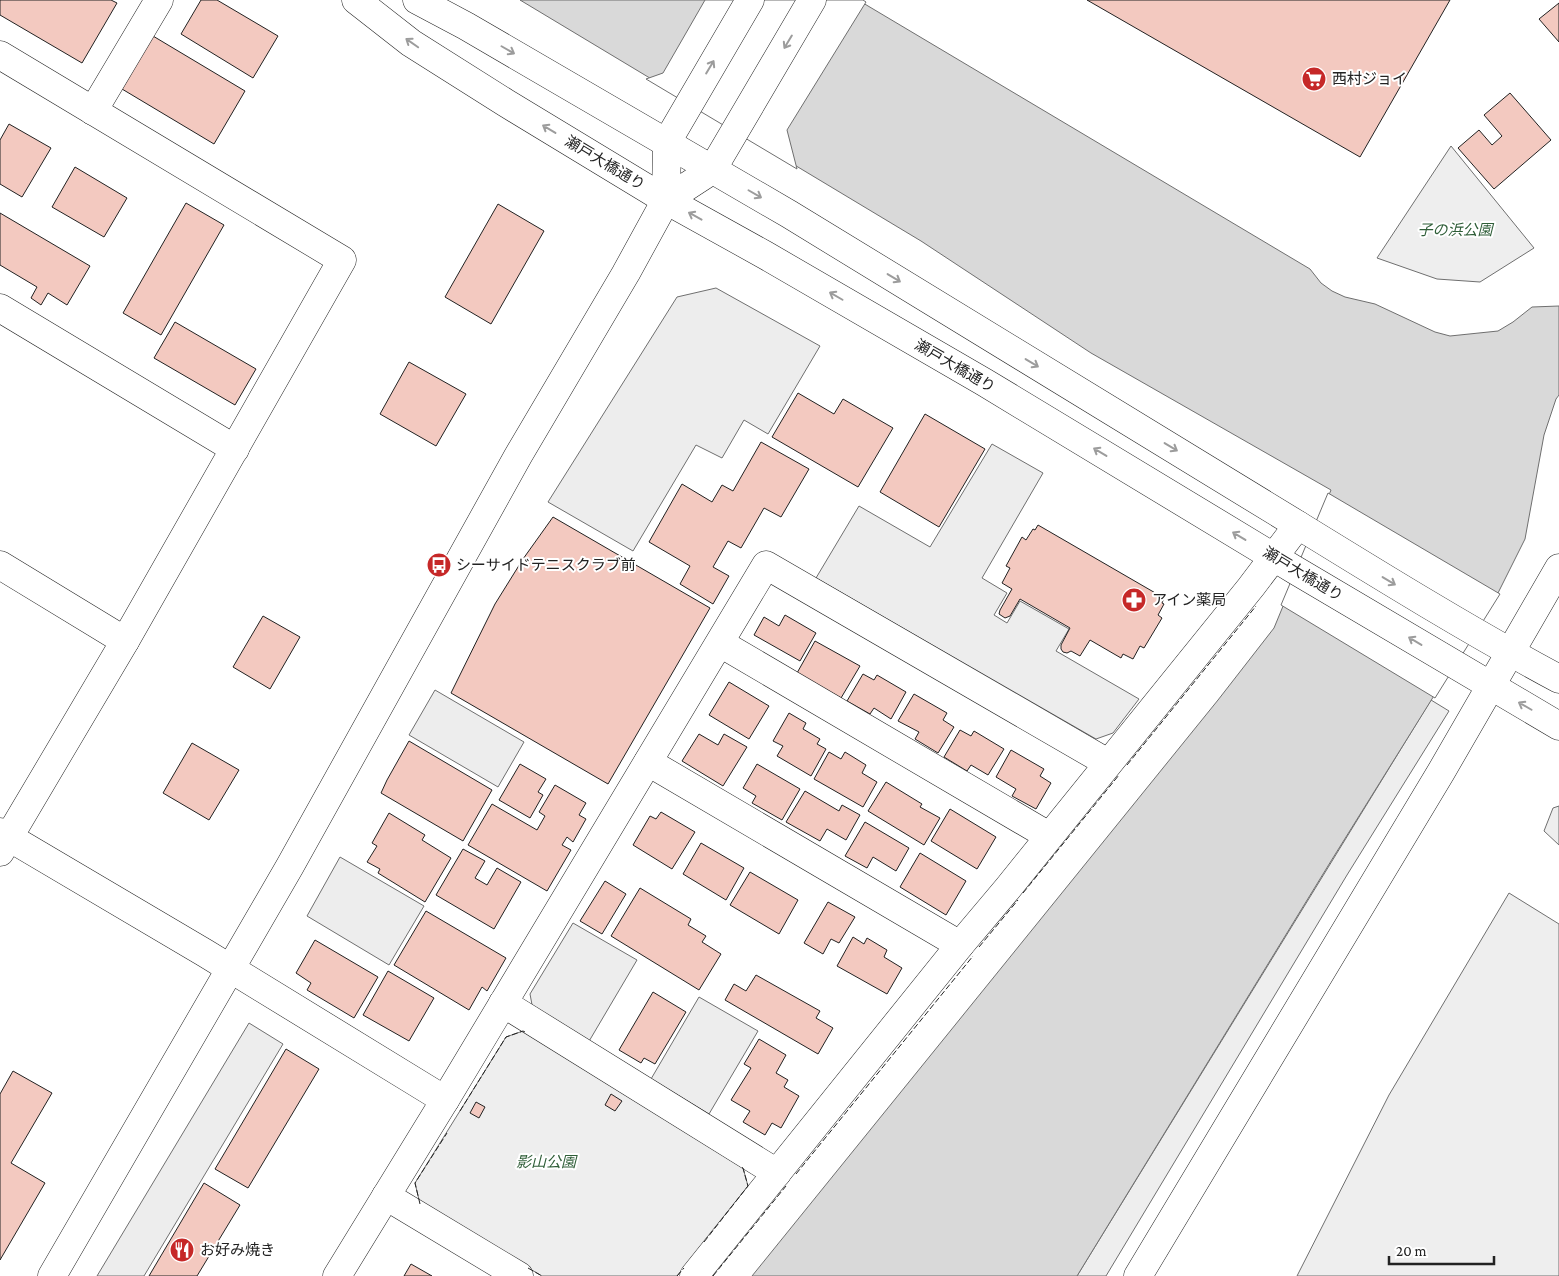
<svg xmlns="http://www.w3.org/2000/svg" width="1559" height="1276" viewBox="0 0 1559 1276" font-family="'Crimson Pro','Noto Sans JP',serif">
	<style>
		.green { fill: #eee; stroke: #6f6f6f }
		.parking { fill: #ededed; stroke: #6f6f6f }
		.water { fill: #d9d9d9; stroke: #6f6f6f }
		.pier { fill: #fff; stroke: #6f6f6f }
		.building { fill: #f3c9c0; stroke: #222 }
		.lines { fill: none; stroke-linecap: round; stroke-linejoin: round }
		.street-casing { stroke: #222; stroke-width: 29 }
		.secondary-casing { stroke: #222; stroke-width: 29 }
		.street { stroke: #fff; stroke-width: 28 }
		.secondary { stroke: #fff; stroke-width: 28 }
		.fence { stroke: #222; stroke-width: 1; stroke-dasharray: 6 2.5; stroke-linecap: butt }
		.oneway { stroke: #9c9c9c }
		.labels { text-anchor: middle; stroke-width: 4; stroke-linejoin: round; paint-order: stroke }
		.poi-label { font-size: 15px; fill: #222; stroke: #fff; text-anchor: start }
		.street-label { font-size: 15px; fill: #222; stroke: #fff }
		.park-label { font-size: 15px; font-style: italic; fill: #2f5e38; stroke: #fff }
	</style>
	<rect width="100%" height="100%" fill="#fff"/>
	<g class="green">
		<path d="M1451,146L1534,248L1480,282L1437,279L1377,258Z"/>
		<path d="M1431,700L1449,711L1347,875L1106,1276H1077Z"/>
		<path d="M1559,806V845L1544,831L1553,808Z"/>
		<path d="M1509,893L1559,924V1276H1297L1389,1095Z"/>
		<path d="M523,1031L743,1168L748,1186L677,1276H542L420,1204L415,1183L506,1037Z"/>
	</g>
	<g class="parking">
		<path d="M716,288L820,346L768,434L744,420L722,458L696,445L633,551L548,502L677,297Z"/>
		<path d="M992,444L1043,473L982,578L1007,593L994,615L1007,623L1020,601L1069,629L1056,651L1139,699L1113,733L1096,739L816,578L859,506L930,547Z"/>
		<path d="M435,690L524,742L498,787L409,735Z"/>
		<path d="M340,857L424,906L389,965L307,916Z"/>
		<path d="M573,923L637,960L588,1043L533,1010L530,994Z"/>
		<path d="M699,997L758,1031L709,1114L651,1079Z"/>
		<path d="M249,1023L283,1044L144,1276H97Z"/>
	</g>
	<path class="water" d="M520,0H858L1310,269L1321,283L1332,291L1345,297L1375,304L1435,332L1450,336L1498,331L1513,322L1532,307L1559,306V395L1556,399L1544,435L1525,539L1498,593L1331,861L1077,1276H752L1218,700L1274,628L1331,490L1091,353L921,241Z"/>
	<g class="pier">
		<path d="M705,0H863L866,2L787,130L797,169L646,79L663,73Z"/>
		<path d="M1328,493L1500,594L1435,698L1281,605Z"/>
	</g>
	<g class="building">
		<path d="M0,0H111L117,3L82,63L0,15Z"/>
		<path d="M201,0H217L278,36L253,78L181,34Z"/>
		<path d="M1087,0H1450L1360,157Z"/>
		<path d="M1559,3V42L1539,19Z"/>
		<path d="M153,36L245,91L214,144L122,89Z"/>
		<path d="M1510,93L1551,140L1494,189L1458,148L1479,130L1492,145L1502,136L1484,115Z"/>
		<path d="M9,124L51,148L22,197L0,184V140Z"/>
		<path d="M75,167L127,198L104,237L52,207Z"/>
		<path d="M186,203L224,225L161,335L123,313Z"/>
		<path d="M498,204L544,231L491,324L445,297Z"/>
		<path d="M0,213L90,266L67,305L48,293L41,305L31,298L37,287L0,265Z"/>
		<path d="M175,322L256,369L235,405L154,358Z"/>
		<path d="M409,362L466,394L436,446L380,414Z"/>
		<path d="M798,393L834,414L843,399L893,428L858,487L772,437Z"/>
		<path d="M925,414L985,449L939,527L880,492Z"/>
		<path d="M761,442L809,469L781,517L764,508L741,548L728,541L713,567L729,576L713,604L680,584L690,566L649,542L682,484L712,502L722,485L733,491Z"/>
		<path d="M553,517L710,608L608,784L451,693L495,604L523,559Z"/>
		<path d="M1038,525L1164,598L1162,603L1164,604L1158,615L1162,618L1144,648L1140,646L1133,659L1123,654L1121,658L1090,640L1080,656L1071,651L1067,653L1063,652L1061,649V645L1070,628L1020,599L1010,616L1005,618L999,614L1000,610L1012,589L1002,583L1010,568L1006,566L1022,537L1026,540L1033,529L1035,530Z"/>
		<path d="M785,615L816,633L800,661L754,635L764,617L779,626Z"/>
		<path d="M263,616L300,637L270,689L233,667Z"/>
		<path d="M815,641L860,666L841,698L797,673Z"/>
		<path d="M863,674L874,680L877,675L906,692L891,719L874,708L870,714L847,701Z"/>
		<path d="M729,682L769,706L749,739L709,715Z"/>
		<path d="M914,694L947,713L943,720L954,727L938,753L915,739L919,732L898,721Z"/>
		<path d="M789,713L806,723L803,729L820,739L817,744L826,749L811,776L777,756L783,746L773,741Z"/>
		<path d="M960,730L971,736L974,731L1004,749L988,775L971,765L967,771L944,757Z"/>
		<path d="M699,734L718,745L724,734L747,747L723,786L682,761Z"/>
		<path d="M409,741L492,790L463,841L381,793L387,780Z"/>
		<path d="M192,743L239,770L209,820L163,793Z"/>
		<path d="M1011,750L1044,769L1040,776L1051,783L1036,809L1012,796L1016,789L996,777Z"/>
		<path d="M829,752L841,759L845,752L866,765L862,773L877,782L863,807L814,779Z"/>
		<path d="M520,764L546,779L538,792L543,795L530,818L499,800Z"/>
		<path d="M757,764L800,789L782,820L752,803L756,796L743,788Z"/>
		<path d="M886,782L922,804L920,807L940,818L924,845L868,811Z"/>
		<path d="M555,785L586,803L579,815L586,819L573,842L567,837L562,845L571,850L547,891L468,845L492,804L537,830L545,816L539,812Z"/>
		<path d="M805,791L839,811L842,805L860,815L846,840L827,829L820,841L786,822Z"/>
		<path d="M950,809L996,837L977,869L931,841Z"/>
		<path d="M661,812L695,832L672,869L633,845L650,816L656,819Z"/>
		<path d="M389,813L425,835L422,840L451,858L425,902L378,873L380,869L367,862L377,846L372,843Z"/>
		<path d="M865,822L909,848L896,871L873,857L867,868L845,856Z"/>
		<path d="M701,843L744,868L726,900L683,874Z"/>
		<path d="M463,849L485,861L475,878L487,885L497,868L521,882L494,929L436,895Z"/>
		<path d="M920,853L966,881L946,915L900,887Z"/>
		<path d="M750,872L798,900L779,934L730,905Z"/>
		<path d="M605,881L626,894L602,934L580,921Z"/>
		<path d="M640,888L691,919L688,925L706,936L702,942L721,954L699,990L611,936Z"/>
		<path d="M828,902L855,917L839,943L831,939L823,954L804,943Z"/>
		<path d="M426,911L506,958L487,991L482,987L469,1010L394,965Z"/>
		<path d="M853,937L864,944L867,938L887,950L884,957L902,968L887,994L837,966Z"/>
		<path d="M315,940L378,977L354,1018L307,990L311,983L296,973Z"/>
		<path d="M388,971L434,998L409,1041L363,1015Z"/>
		<path d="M756,975L820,1011L816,1018L833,1028L818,1054L725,1000L734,984L746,991Z"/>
		<path d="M653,992L686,1012L655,1064L644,1058L641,1063L619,1050Z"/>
		<path d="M759,1039L786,1055L776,1073L788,1080L784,1087L799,1096L781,1128L772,1123L765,1135L743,1122L750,1111L731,1100L751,1068L744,1064Z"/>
		<path d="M286,1049L319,1069L248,1188L215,1169Z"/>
		<path d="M13,1071L52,1093L11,1163L45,1183L0,1260V1094Z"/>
		<path d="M611,1094L622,1101L615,1111L605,1105Z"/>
		<path d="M476,1102L485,1107L479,1118L470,1113Z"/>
		<path d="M204,1183L240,1205L197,1276H149Z"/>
		<path d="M411,1264L432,1276H404Z"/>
	</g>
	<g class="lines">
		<defs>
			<g id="street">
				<path d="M0,55L342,260L125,641L0,852"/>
				<path d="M93,111L159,0"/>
				<path d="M0,308L235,449"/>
				<path d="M0,565L125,641"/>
				<path d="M720,643L1049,836"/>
				<path d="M648,762L960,945"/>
				<path d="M0,832L205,953L445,1100L337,1276"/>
				<path d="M503,1003L777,1173"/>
				<path d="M445,1100L766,565L1108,763"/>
				<path d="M386,1196L519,1276"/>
				<path d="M694,1276L960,945L1008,888L1251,587L1298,525"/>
				<path d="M1138,1276L1441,772L1559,568"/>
			</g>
			<g id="secondary">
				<path d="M356,0L411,43L506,103L666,200L765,255L984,382L1295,570L1559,726"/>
				<path d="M417,0L466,26L789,214L1298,525C1384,578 1470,631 1559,679"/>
				<path d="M666,200L667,142L750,0"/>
				<path d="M52,1276L290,866L518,456L626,273L666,200L712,170L812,0"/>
			</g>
		</defs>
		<use href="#street" class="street-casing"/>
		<use href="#secondary" class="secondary-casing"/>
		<use href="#street" class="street"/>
		<use href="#secondary" class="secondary"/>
		<g class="fence">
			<path d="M1127,765L1256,606"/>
			<path d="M1023,893L1119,775"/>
			<path d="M979,947L1018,900"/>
			<path d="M460,1111L506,1037L523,1031L525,1032"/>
			<path d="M796,1174L973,956"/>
			<path d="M420,1204L415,1183L447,1133"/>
			<path d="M704,1242L748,1186L743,1168L741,1166"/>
			<path d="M528,1268L542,1276"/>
			<path d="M677,1276L684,1268"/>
			<path d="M713,1276L786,1186"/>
		</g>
	</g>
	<defs><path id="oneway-shaft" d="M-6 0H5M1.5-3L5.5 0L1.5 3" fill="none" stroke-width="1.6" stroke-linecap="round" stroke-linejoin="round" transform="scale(1.25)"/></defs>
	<g class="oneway">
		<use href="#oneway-shaft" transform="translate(788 42) rotate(121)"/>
		<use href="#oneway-shaft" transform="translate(412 43) rotate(-145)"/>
		<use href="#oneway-shaft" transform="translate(508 50) rotate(30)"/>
		<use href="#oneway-shaft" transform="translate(710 67) rotate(-59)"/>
		<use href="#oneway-shaft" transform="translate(549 129) rotate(-149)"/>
		<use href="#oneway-shaft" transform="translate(755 194) rotate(30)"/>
		<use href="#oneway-shaft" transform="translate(695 216) rotate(-151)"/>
		<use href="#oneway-shaft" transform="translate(894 278) rotate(31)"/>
		<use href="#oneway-shaft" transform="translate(836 296) rotate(-150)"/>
		<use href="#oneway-shaft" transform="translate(1032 363) rotate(31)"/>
		<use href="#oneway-shaft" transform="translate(1171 447) rotate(31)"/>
		<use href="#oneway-shaft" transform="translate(1100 452) rotate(-149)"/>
		<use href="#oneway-shaft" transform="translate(1239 536) rotate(-149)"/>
		<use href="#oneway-shaft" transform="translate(1389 581) rotate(31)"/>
		<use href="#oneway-shaft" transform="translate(1415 641) rotate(-149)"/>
		<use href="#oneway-shaft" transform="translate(1525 706) rotate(-150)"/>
	</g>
	<defs>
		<symbol id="supermarket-disc" viewBox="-11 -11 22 22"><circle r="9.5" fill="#c62828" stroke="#fff"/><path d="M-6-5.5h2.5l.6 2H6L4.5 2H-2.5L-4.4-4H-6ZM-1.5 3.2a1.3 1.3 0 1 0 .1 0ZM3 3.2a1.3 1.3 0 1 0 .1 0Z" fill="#fff"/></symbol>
		<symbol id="bus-disc" viewBox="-11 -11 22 22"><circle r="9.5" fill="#c62828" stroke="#fff"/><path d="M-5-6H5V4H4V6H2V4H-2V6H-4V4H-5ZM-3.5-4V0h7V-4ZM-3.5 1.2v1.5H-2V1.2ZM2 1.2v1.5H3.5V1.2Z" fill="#fff"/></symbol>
		<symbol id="pharmacy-disc" viewBox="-11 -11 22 22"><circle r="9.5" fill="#c62828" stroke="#fff"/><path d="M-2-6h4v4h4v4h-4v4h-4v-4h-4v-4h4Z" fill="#fff"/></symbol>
		<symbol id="restaurant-disc" viewBox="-11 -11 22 22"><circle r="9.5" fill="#c62828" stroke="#fff"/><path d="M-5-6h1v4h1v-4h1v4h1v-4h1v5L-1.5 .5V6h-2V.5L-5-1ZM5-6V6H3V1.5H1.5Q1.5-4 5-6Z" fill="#fff"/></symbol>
	</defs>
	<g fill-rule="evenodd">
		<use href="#supermarket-disc" x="1300" y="65" width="28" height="28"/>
		<use href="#bus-disc" x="425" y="551" width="28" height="28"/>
		<use href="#pharmacy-disc" x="1120" y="586" width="28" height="28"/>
		<use href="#restaurant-disc" x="168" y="1236" width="28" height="28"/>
	</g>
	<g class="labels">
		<g class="poi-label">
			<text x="1332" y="84">西村ジョイ</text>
			<text x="456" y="570">シーサイドテニスクラブ前</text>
			<text x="1152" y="605">アイン薬局</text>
			<text x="200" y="1255">お好み焼き</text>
		</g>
		<g class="street-label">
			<text transform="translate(605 163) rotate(31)" y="5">瀬戸大橋通り</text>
			<text transform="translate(955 366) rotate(30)" y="5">瀬戸大橋通り</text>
			<text transform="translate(1303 574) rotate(31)" y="5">瀬戸大橋通り</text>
		</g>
		<g class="park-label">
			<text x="1455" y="235">子の浜公園</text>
			<text x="546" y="1167">影山公園</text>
		</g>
	</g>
	<path d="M1389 1256v8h105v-8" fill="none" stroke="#222222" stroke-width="2.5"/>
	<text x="1396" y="1256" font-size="15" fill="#222222" stroke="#ffffff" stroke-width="4" paint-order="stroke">20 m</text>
</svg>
